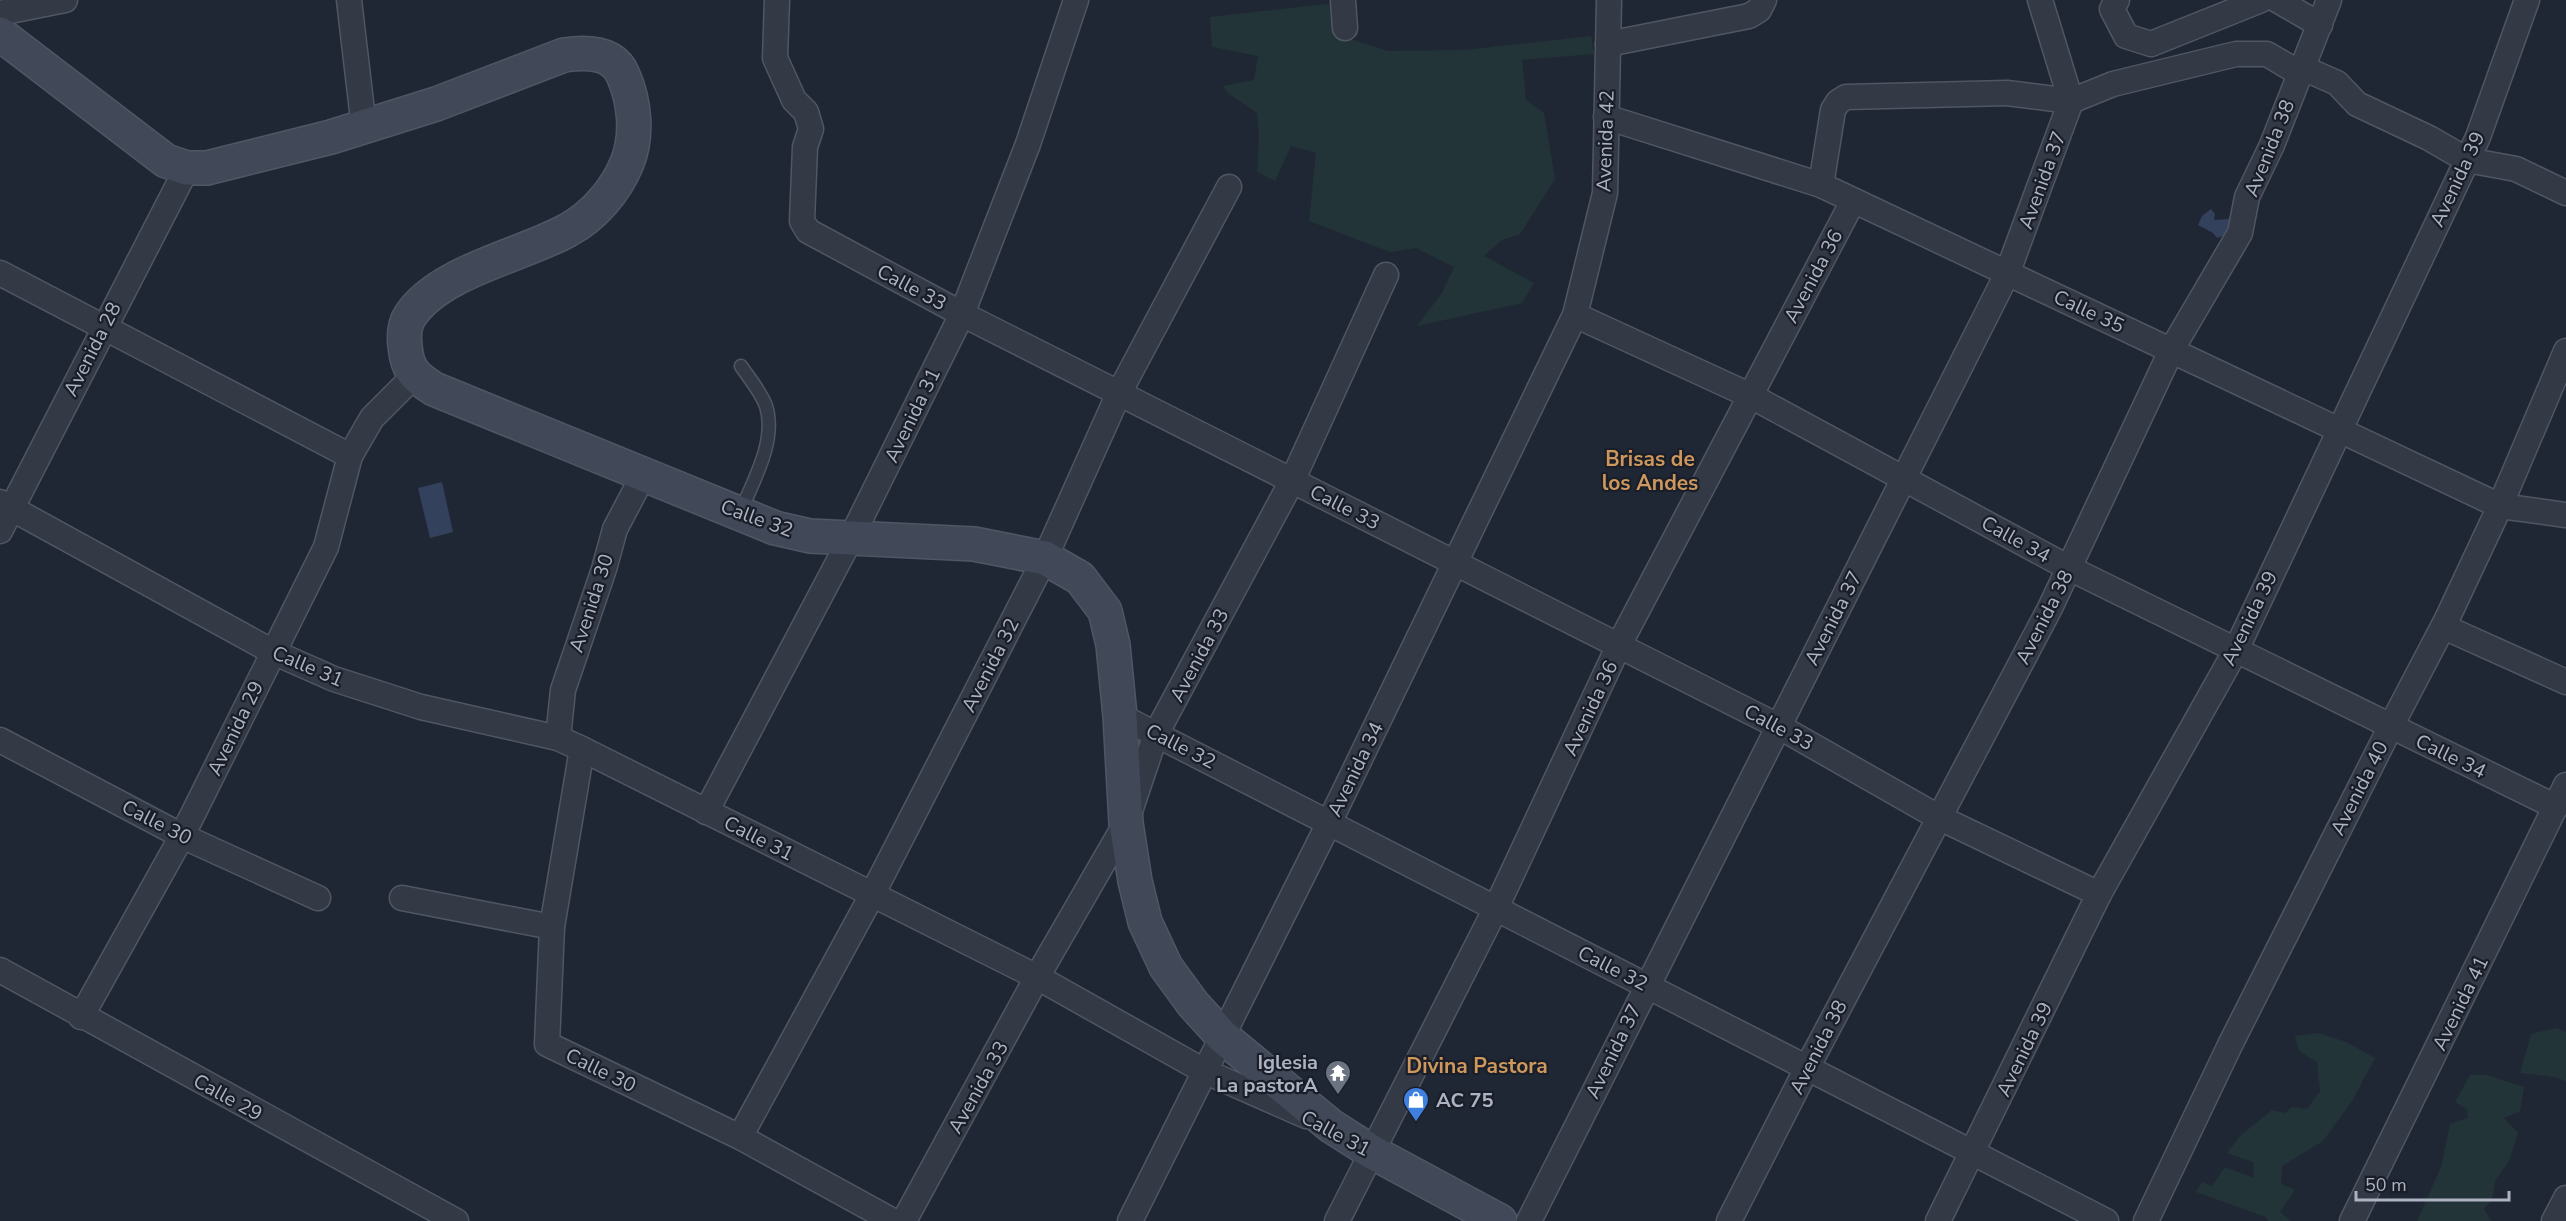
<svg xmlns="http://www.w3.org/2000/svg" width="2566" height="1221" viewBox="0 0 2566 1221" font-family="'Nunito Sans',sans-serif">
	<style>
		.green { fill: #223437 }
		.water { fill: #33415c }
		.lines { fill: none; stroke-linecap: round; stroke-linejoin: round }
		.service-casing { stroke: #505663; stroke-width: 15 }
		.minor-casing { stroke: #505663; stroke-width: 27 }
		.secondary-casing { stroke: #505663; stroke-width: 36 }
		.service { stroke: #333945; stroke-width: 12 }
		.minor { stroke: #333945; stroke-width: 24 }
		.secondary { stroke: #414858; stroke-width: 33 }
		.labels { text-anchor: middle; stroke-width: 4.5; stroke-linejoin: round; paint-order: stroke }
		.street-label { font-size: 20px; fill: #adb3c2; stroke: #191e29 }
		.poi-label { font-size: 20px; font-weight: bold; fill: #adb3c2; stroke: #191e29; text-anchor: end }
		.neighbourhood-label { font-size: 21px; font-weight: bold; fill: #ce975c; stroke: #191e29 }
	</style>
	<rect width="100%" height="100%" fill="#202734"/>
	<g class="green">
		<path d="M1336,3L1340,36L1388,51L1464,50L1591,36L1594,54L1522,60L1526,100L1544,113L1555,179L1520,234L1502,240L1484,256L1534,283L1522,303L1417,326L1442,293L1454,267L1416,248L1390,252L1309,221L1316,153L1291,146L1275,181L1257,172L1259,136L1257,113L1228,93L1223,86L1254,80L1258,56L1212,47L1210,17Z"/>
		<path d="M2556,1028L2566,1032V1081L2554,1077L2520,1073L2531,1034Z"/>
		<path d="M2318,1033L2346,1042L2375,1058L2352,1101L2323,1141L2282,1166L2281,1184L2295,1190L2280,1212L2291,1221H2268L2266,1217L2196,1192L2202,1182L2212,1186L2225,1167L2254,1178L2253,1162L2227,1153L2240,1136L2272,1110L2285,1113L2292,1107L2307,1109L2320,1091L2317,1062L2299,1051L2295,1036Z"/>
		<path d="M2470,1075H2487L2524,1087L2520,1111L2504,1118L2518,1133L2509,1161L2495,1181L2492,1200L2484,1209L2491,1221H2417L2441,1167L2450,1124L2467,1118L2468,1110L2455,1102Z"/>
	</g>
	<g class="water">
		<path d="M2211,209L2215,214L2214,220L2229,219L2234,224L2232,233L2217,238L2213,233L2198,225L2202,216Z"/>
		<path d="M442,482L453,532L430,538L418,488Z"/>
	</g>
	<g class="lines">
		<defs>
			<path id="service" d="M740,513C753,481 777,441 766,406C761,392 749,378 741,366"/>
			<g id="minor">
				<path d="M349,0L364,128"/>
				<path d="M777,0L775,58L794,100L806,112L811,129L805,147L802,221L808,231L962,314L1778,726L1938,817L2099,894"/>
				<path d="M1343,0L1345,28"/>
				<path d="M2117,0L2112,9L2126,36L2151,44L2261,0"/>
				<path d="M2277,0L2320,25"/>
				<path d="M0,13L65,0"/>
				<path d="M1608,44L1749,16L1759,10L1764,0"/>
				<path d="M1606,117L1821,185L2500,506L2566,515"/>
				<path d="M1821,185L1833,110L1838,102L1846,97L2007,93L2071,101L2113,84L2236,54H2267L2299,73L2312,72L2337,83L2357,104L2429,138L2467,160L2516,169L2566,193"/>
				<path d="M0,273L350,456"/>
				<path d="M1575,315L1749,395L2069,568L2556,807"/>
				<path d="M0,502L273,652L334,679L421,707L558,738L582,749L1037,977L1204,1071L1306,1116"/>
				<path d="M0,531L187,168"/>
				<path d="M2444,627L2566,682"/>
				<path d="M1120,716L2106,1221"/>
				<path d="M558,738L563,690L604,569L615,529L644,474"/>
				<path d="M0,740L182,836L318,898"/>
				<path d="M582,749L552,927L547,1044L740,1137L893,1221"/>
				<path d="M706,812L852,536L962,314L1028,144L1076,0"/>
				<path d="M402,898L552,927"/>
				<path d="M0,970L456,1221"/>
				<path d="M81,1017L182,836L326,547L350,456L372,418L414,376"/>
				<path d="M740,1137L872,895L1045,558L1119,393L1229,187"/>
				<path d="M904,1221L1037,977L1126,823L1156,734L1293,479L1386,275"/>
				<path d="M1130,1221L1329,823L1575,315L1605,193L1609,0"/>
				<path d="M1337,1221L1496,908L1619,645L1853,201"/>
				<path d="M1529,1221L2007,274L2071,101L2040,0"/>
				<path d="M1729,1221L1807,1068L2050,608L2172,349L2240,233L2247,197L2272,145L2329,0"/>
				<path d="M1938,1221L2099,894L2236,650L2478,137L2527,0"/>
				<path d="M2146,1221L2230,1045L2391,726L2447,619L2500,506L2566,351"/>
				<path d="M2352,1221L2566,785"/>
				<path d="M2554,1221L2566,1198"/>
			</g>
			<path id="secondary" d="M0,34L166,161L187,168H207L331,137L436,104L564,55C585,52 613,51 623,75C635,102 638,136 627,163C616,190 594,216 568,230C524,255 439,271 410,316C404,325 404,337 405,346C407,370 415,377 434,389L775,528L810,536L974,544L1045,558L1080,578L1105,611L1113,645L1120,716L1126,823L1135,881L1145,922L1166,967L1193,1004L1223,1037L1331,1126L1372,1152L1500,1221"/>
		</defs>
		<use href="#service" class="service-casing"/>
		<use href="#minor" class="minor-casing"/>
		<use href="#secondary" class="secondary-casing"/>
		<use href="#service" class="service"/>
		<use href="#minor" class="minor"/>
		<use href="#secondary" class="secondary"/>
	</g>
	<defs>
		<symbol id="temple-pin" viewBox="-11 -11 22 30"><path d="M0 17L-7.5 6A9.5 9.5 0 1 1 7.5 6Z" fill="#6b7280" stroke="#191e29"/><path d="M0-6L5-2H3V0L6.5 2.5H4V6H1.5V3h-3V6H-4V2.5H-6.5L-3 0V-2H-5Z" fill="#fff"/></symbol>
		<symbol id="shop-pin" viewBox="-11 -11 22 30"><path d="M0 17L-7.5 6A9.5 9.5 0 1 1 7.5 6Z" fill="#3f7fe0" stroke="#191e29"/><path d="M-5-2.5h2.3a2.7 3.5 0 0 1 5.4 0H5L5.5 6h-11ZM-1.5-2.5h3a1.5 2.3 0 0 0-3 0Z" fill="#fff"/></symbol>
	</defs>
	<g fill-rule="evenodd">
		<use href="#temple-pin" x="1323" y="1058" width="30" height="40"/>
		<use href="#shop-pin" x="1401" y="1085" width="30" height="40"/>
	</g>
	<g class="labels">
		<g class="street-label">
			<text transform="translate(1605 141) rotate(-88)" y="7">Avenida 42</text>
			<text transform="translate(2269 148) rotate(-68)" y="7">Avenida 38</text>
			<text transform="translate(2457 179) rotate(-65)" y="7">Avenida 39</text>
			<text transform="translate(2042 180) rotate(-70)" y="7">Avenida 37</text>
			<text transform="translate(1813 276) rotate(-62)" y="7">Avenida 36</text>
			<text transform="translate(912 287) rotate(28)" y="7">Calle 33</text>
			<text transform="translate(2089 311) rotate(25)" y="7">Calle 35</text>
			<text transform="translate(92 349) rotate(-63)" y="7">Avenida 28</text>
			<text transform="translate(912 415) rotate(-64)" y="7">Avenida 31</text>
			<text transform="translate(1345 507) rotate(27)" y="7">Calle 33</text>
			<text transform="translate(757 518) rotate(20)" y="7">Calle 32</text>
			<text transform="translate(2016 539) rotate(29)" y="7">Calle 34</text>
			<text transform="translate(591 603) rotate(-72)" y="7">Avenida 30</text>
			<text transform="translate(2044 617) rotate(-63)" y="7">Avenida 38</text>
			<text transform="translate(1833 618) rotate(-63)" y="7">Avenida 37</text>
			<text transform="translate(2249 618) rotate(-64)" y="7">Avenida 39</text>
			<text transform="translate(1199 655) rotate(-62)" y="7">Avenida 33</text>
			<text transform="translate(990 665) rotate(-63)" y="7">Avenida 32</text>
			<text transform="translate(308 666) rotate(23)" y="7">Calle 31</text>
			<text transform="translate(1590 708) rotate(-65)" y="7">Avenida 36</text>
			<text transform="translate(1779 727) rotate(28)" y="7">Calle 33</text>
			<text transform="translate(235 728) rotate(-64)" y="7">Avenida 29</text>
			<text transform="translate(1181 746) rotate(27)" y="7">Calle 32</text>
			<text transform="translate(2451 756) rotate(26)" y="7">Calle 34</text>
			<text transform="translate(1355 769) rotate(-64)" y="7">Avenida 34</text>
			<text transform="translate(2359 788) rotate(-63)" y="7">Avenida 40</text>
			<text transform="translate(157 822) rotate(27)" y="7">Calle 30</text>
			<text transform="translate(759 838) rotate(27)" y="7">Calle 31</text>
			<text transform="translate(1613 968) rotate(27)" y="7">Calle 32</text>
			<text transform="translate(2460 1003) rotate(-64)" y="7">Avenida 41</text>
			<text transform="translate(1818 1047) rotate(-63)" y="7">Avenida 38</text>
			<text transform="translate(2024 1049) rotate(-64)" y="7">Avenida 39</text>
			<text transform="translate(1613 1051) rotate(-64)" y="7">Avenida 37</text>
			<text transform="translate(601 1070) rotate(26)" y="7">Calle 30</text>
			<text transform="translate(978 1087) rotate(-61)" y="7">Avenida 33</text>
			<text transform="translate(228 1097) rotate(29)" y="7">Calle 29</text>
			<text transform="translate(1336 1133) rotate(28)" y="7">Calle 31</text>
		</g>
		<g class="poi-label">
			<text x="1318" y="1069">Iglesia<tspan x="1318" dy="23">La pastorA</tspan></text>
			<text x="1436" y="1107" text-anchor="start">AC 75</text>
		</g>
		<g class="neighbourhood-label">
			<text x="1650" y="466">Brisas de<tspan x="1650" dy="24">los Andes</tspan></text>
			<text x="1477" y="1073">Divina Pastora</text>
		</g>
	</g>
	<path d="M2356 1191v9h153v-9" fill="none" stroke="#adb3c2" stroke-width="3"/>
	<text x="2365" y="1191" font-size="18" fill="#adb3c2" stroke="#191e29" stroke-width="4.5" paint-order="stroke">50 m</text>
</svg>
